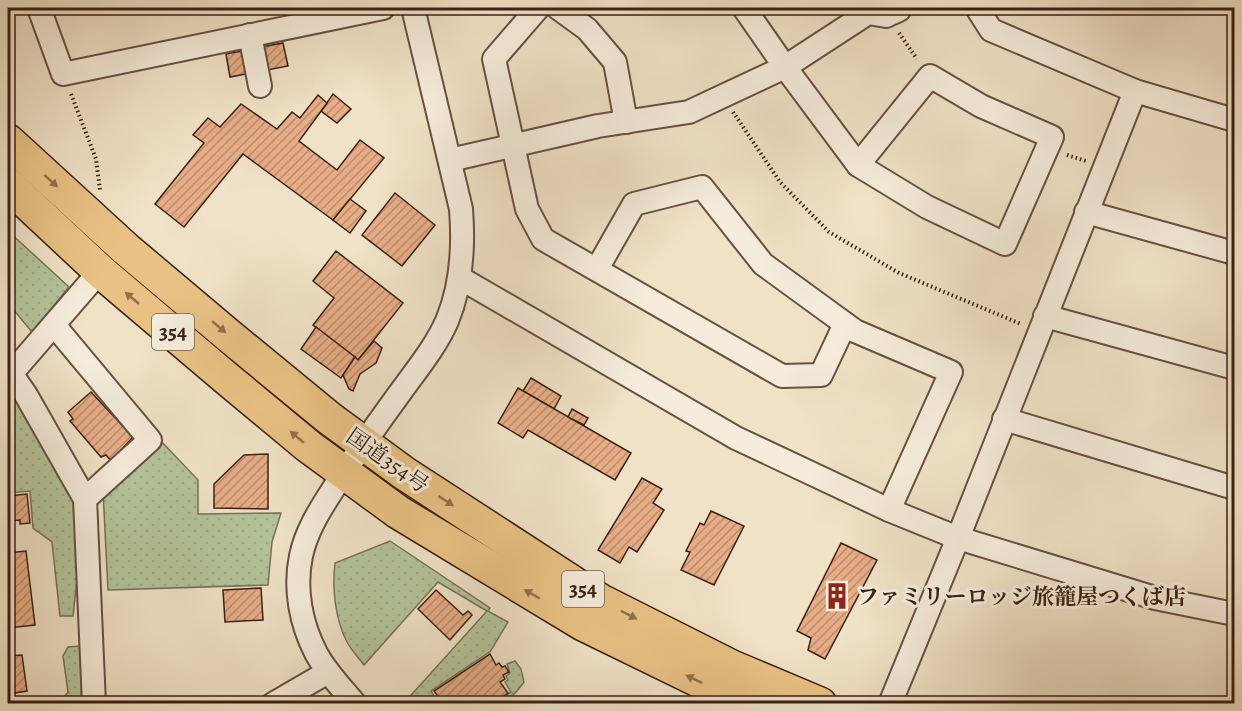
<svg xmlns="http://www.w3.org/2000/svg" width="1242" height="711" viewBox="0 0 1242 711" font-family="Alegreya,'Noto Serif JP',serif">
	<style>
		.green { fill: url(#green-dots); stroke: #777258; stroke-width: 1.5 }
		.building { fill: url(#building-hatch); stroke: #3a2015; stroke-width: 1.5 }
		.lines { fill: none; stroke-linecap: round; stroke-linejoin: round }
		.minor-casing { stroke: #685042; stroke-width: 26 }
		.highway-casing { stroke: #3a2015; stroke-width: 36 }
		.path { stroke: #3a2015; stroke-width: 4; stroke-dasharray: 1.5 3; stroke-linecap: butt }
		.minor { stroke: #f5ecdb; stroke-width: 22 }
		.highway { stroke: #e8c184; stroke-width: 33 }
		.oneway { fill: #91704c }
		.labels { text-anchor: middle; stroke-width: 6; stroke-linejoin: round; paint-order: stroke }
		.shield { fill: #f5ecdb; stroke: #725d50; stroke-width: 1.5 }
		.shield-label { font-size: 21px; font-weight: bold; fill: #3a2015 }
		.street-label { font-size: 22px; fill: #3a2015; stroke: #f5ecdb }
		.poi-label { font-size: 22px; font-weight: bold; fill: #3a2015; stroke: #f5ecdb; text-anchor: start }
	</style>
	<defs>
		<pattern id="green-dots" width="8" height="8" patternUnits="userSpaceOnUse" patternTransform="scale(1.5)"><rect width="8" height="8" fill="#b4c49a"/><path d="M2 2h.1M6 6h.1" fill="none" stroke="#9ca884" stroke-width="1.8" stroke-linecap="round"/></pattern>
		<pattern id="building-hatch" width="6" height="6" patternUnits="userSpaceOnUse" patternTransform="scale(1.5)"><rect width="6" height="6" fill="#e6ad87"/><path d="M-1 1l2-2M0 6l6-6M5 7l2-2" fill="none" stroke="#bb8c6d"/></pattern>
	</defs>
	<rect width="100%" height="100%" fill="#f0e2c7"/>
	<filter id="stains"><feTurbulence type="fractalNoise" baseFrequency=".00333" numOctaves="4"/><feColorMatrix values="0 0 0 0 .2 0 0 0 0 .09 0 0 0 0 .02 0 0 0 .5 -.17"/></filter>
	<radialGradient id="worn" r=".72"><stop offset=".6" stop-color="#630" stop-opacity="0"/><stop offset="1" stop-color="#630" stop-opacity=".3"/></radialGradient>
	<g class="green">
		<path d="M8,231L69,287L32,332L8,303Z"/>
		<path d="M10,402H18L74,499L77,579L73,616H60L52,542L33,528L30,491L8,493V406Z"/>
		<path d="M159,439L198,480V514L281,513L272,542L268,585L108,590L103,491Z"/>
		<path d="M390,541L490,608L488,611L508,622L490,652L431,691L438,703H404L487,611L438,582L364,665C358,657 351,650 347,642C335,619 332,588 335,563Z"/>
		<path d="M81,646L85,703L59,704L68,692L63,656L68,647Z"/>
		<path d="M515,661L521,669L524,682C516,692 509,704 495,703L511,692L505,682L508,680L506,676L510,673L507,664Z"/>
	</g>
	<g class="building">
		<path d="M283,43L288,66L230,77L226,54Z"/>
		<path d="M333,94L351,109L337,123L321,111Z"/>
		<path d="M318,95L327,103L299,141L337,170L360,140L384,158L333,220L243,154L184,227L155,204L204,143L193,135L208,118L220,127L241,104L277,129L292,112L300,118Z"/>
		<path d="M395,193L435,225L402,266L362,235Z"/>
		<path d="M350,199L366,211L350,233L333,220Z"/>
		<path d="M336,251L403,303L358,360L313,325L334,298L313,281Z"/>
		<path d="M316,327L355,357L341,378L301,349Z"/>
		<path d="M374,341L382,348L376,363L360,374L353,391L349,389L343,375L355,357L358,360Z"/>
		<path d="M531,378L561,396L554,409L523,391Z"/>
		<path d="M518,388L631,453L615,480L528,430L523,438L498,423Z"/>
		<path d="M91,392L133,437L111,461L106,455L101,457L70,421L73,419L68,412Z"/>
		<path d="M572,409L588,418L584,425L568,417Z"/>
		<path d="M268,454V509L214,508V484L244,455Z"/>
		<path d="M642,478L662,489L653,503L664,510L637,552L629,547L620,563L598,550Z"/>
		<path d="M27,494L30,523L20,524V520L8,521V496Z"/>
		<path d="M711,511L744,526L714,585L681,570L690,552L686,551L700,523L704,525Z"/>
		<path d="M841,543L877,560L825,659L808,650L811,638L797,631Z"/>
		<path d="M26,551L35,625L8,628V553Z"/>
		<path d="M261,588L263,620L225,622L223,590Z"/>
		<path d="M436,590L463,615L468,611L472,615L450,640L418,609Z"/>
		<path d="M490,654L496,665L499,663L502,667L505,666L509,672L503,675L505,679L500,682L508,693L492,704H442L443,703L434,691Z"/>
		<path d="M22,655L27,691L8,694V656Z"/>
	</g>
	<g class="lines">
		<defs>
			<g id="minor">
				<path d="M39,8L63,74L383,8"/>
				<path d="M538,8L494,59L527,209L543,239L782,376L821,375L845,324"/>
				<path d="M558,8L587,29L615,62L626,122"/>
				<path d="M744,8L785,67L858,165"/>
				<path d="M977,8L991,30L1135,91L1234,120"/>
				<path d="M250,35L260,86"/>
				<path d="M930,76L981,106L1052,137L1005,244L927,207L858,165Z"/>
				<path d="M450,160L598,126L689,112L785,67L868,13L886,16L899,10V8"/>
				<path d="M1086,212L1234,253"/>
				<path d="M597,269L634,204L702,187L763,264L855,331L951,372L889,510"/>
				<path d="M460,278L736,438L889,510L958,538L1155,598L1234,614"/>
				<path d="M1045,316L1234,368"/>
				<path d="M54,325L150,440L85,499"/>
				<path d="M8,369L26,395L85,499L94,704"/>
				<path d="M8,382L11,374L100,271"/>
				<path d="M1004,419L1234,488"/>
				<path d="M273,704L328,672"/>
				<path d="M355,704C342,688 326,672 316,653C301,624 294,589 301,556C306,532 319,511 332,491C354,456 378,423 402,390C418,368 436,346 447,321C462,285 464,247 461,209L413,8"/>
				<path d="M890,704L958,538L1135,91"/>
			</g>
			<g id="highway">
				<path d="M8,141L126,249L228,335L329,418L404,473L601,601L732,667L820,704"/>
				<path d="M8,185L100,271L225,377L308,446L398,512L583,624L747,704"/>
			</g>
		</defs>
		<use href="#minor" class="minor-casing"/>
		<use href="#highway" class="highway-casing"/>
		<g class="path">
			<path d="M899,33L917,59"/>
			<path d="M71,94L96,159L100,190"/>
			<path d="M733,112L780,182L829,232L899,273L1021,324"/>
			<path d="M1067,155L1086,161"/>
		</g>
		<use href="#minor" class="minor"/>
		<use href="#highway" class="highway"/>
	</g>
	<defs><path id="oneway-solid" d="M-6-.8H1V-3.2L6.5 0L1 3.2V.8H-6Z" transform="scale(1.5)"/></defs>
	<g class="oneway">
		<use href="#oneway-solid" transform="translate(51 181) rotate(42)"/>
		<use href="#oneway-solid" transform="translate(132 298) rotate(-140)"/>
		<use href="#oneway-solid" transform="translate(219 327) rotate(40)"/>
		<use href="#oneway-solid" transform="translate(297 437) rotate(-140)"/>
		<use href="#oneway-solid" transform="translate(446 501) rotate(33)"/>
		<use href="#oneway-solid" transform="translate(532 594) rotate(-150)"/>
		<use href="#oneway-solid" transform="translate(629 615) rotate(27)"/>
		<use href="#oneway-solid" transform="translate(694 679) rotate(-154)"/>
	</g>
	<defs>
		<symbol id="building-bare" viewBox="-9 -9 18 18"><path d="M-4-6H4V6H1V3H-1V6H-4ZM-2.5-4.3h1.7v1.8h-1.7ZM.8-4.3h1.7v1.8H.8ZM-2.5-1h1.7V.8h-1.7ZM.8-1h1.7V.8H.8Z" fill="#8f2418" stroke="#f5ecdb" stroke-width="2.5" paint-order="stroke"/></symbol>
	</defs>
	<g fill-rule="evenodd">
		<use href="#building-bare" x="818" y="577" width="38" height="38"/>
	</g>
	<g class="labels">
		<g class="shield">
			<rect x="152" y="314" width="42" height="36" rx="4.5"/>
			<rect x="562" y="571" width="42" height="36" rx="4.5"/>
		</g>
		<g class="shield-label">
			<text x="173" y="339">354</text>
			<text x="583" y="596">354</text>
		</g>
		<g class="street-label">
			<text transform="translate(388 460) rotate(35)" y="8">国道354号</text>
		</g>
		<g class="poi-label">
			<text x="857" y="604">ファミリーロッジ旅籠屋つくば店</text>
		</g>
	</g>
	<rect width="1242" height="711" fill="none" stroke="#f0e2c7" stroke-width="30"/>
	<rect x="9" y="9" width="1224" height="693" fill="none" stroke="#3a2015" stroke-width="3"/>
	<rect x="15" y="15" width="1212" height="681" fill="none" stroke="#3a2015" stroke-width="1.5"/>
	<rect width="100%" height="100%" filter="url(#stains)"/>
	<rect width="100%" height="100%" fill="url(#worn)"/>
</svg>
